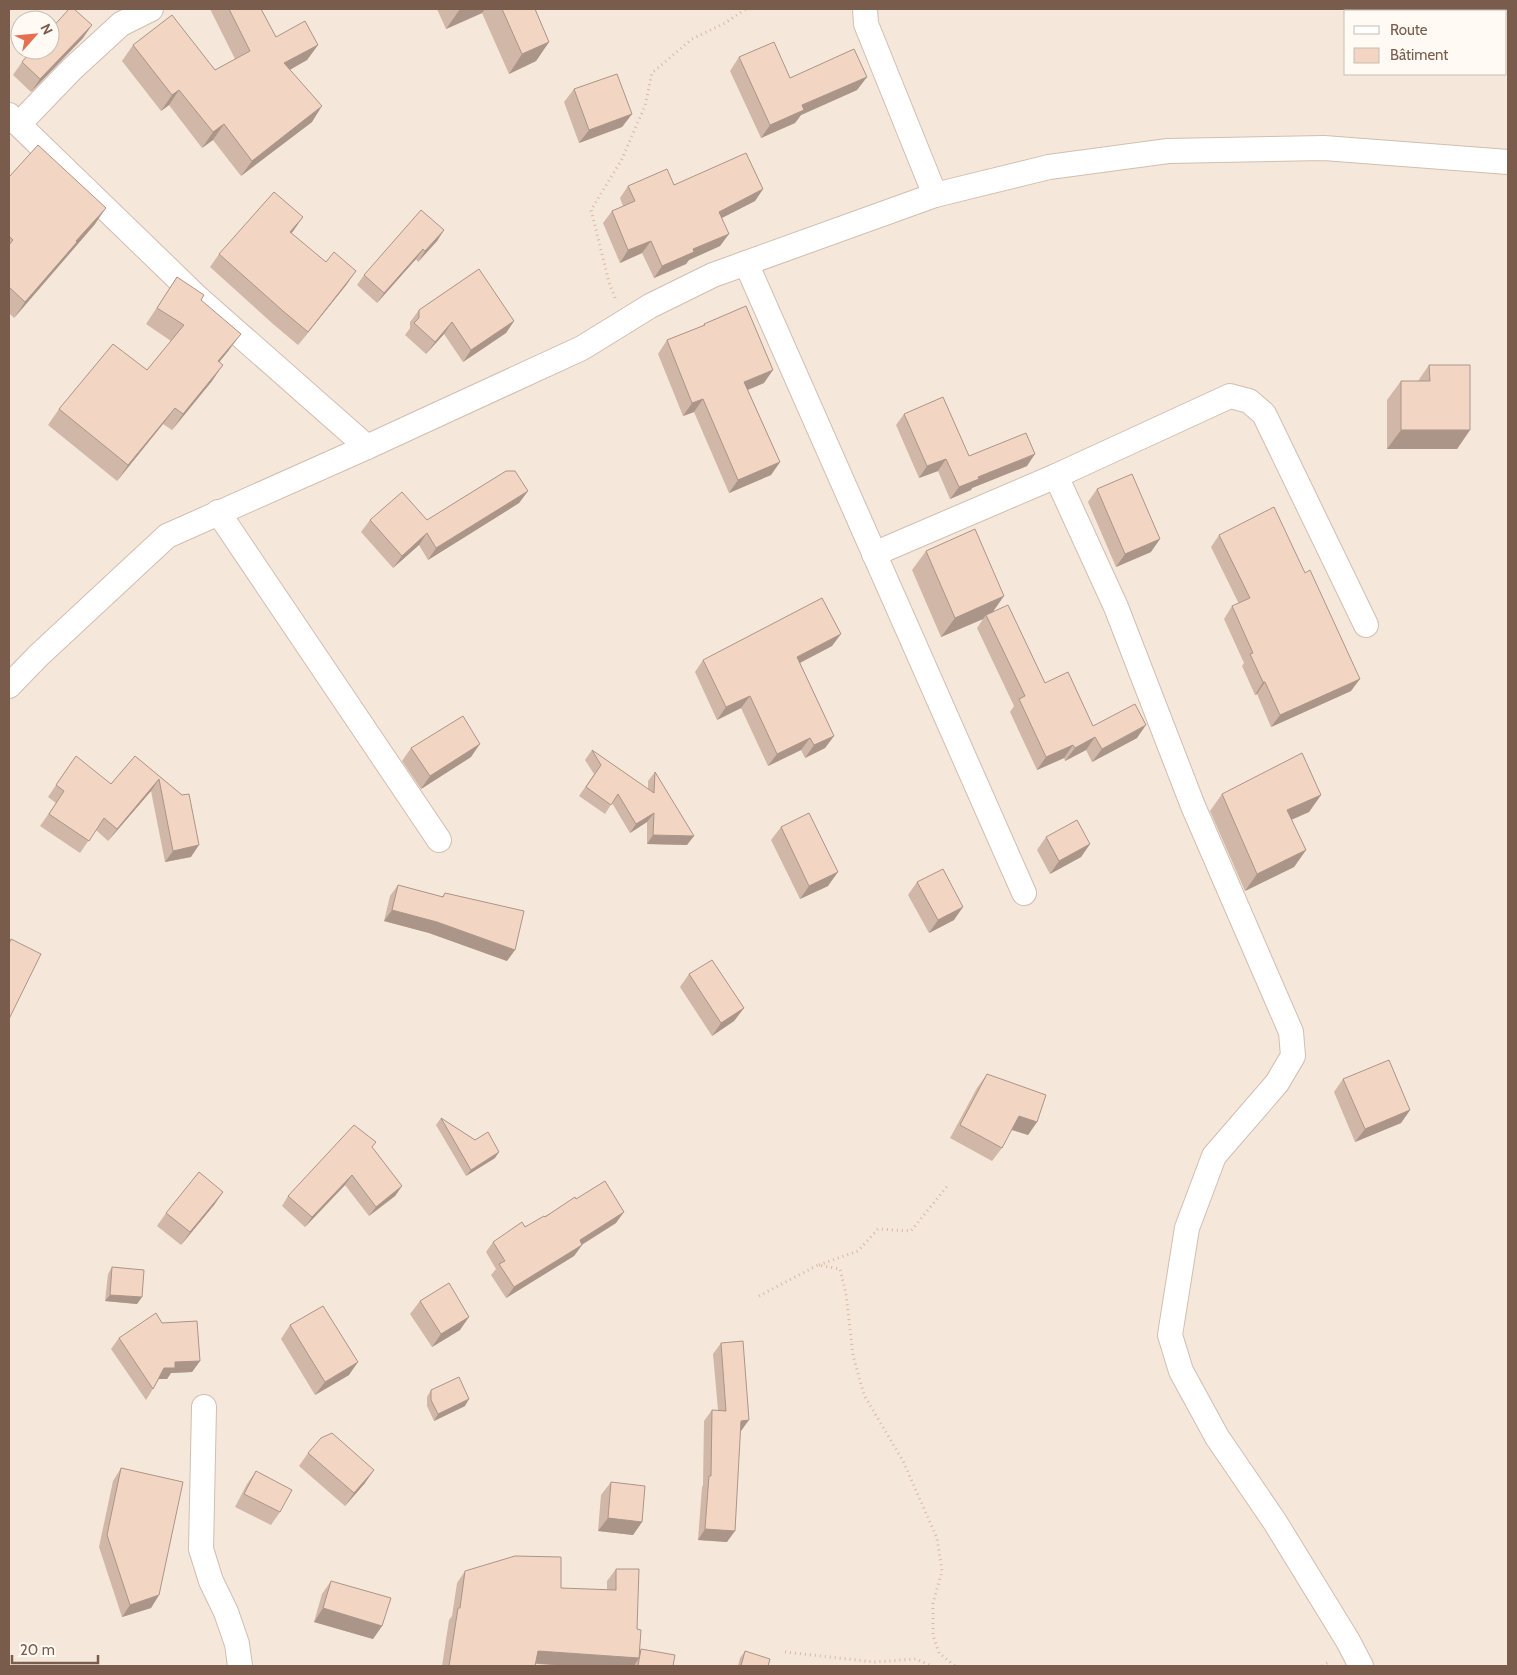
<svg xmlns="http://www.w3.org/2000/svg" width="1517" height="1675" viewBox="0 0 1517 1675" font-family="Cabin,sans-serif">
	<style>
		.residential { fill: #f5e8da; fill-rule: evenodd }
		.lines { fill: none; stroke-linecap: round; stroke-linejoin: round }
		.street-casing { stroke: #d1beb0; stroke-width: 26 }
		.path { stroke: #d9b8a5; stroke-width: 3; stroke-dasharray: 1 4; stroke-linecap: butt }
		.street { stroke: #fff; stroke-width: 24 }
		.wall { fill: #d1b7a8 }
		.shaded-wall { fill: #aa9588 }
		.building { fill: #f3d5c3; stroke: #aa9588 }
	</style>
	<rect width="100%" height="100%" fill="#fdf6ec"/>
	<path class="residential" d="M9,9H1508V1666H9ZM1346,11H1506V74H1346ZM20,20H50V50H20Z"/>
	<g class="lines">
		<defs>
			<g id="street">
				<path d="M865,9L866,24L935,195"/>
				<path d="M9,115L198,298L367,447"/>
				<path d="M19,124L72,69L121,24L151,9"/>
				<path d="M746,263L1024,893"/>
				<path d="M1056,476L1116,607L1193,806L1291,1032L1293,1056L1277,1083L1214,1156L1187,1228L1170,1335L1181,1371L1217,1437L1275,1522L1348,1641L1361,1666"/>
				<path d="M218,512L439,840"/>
				<path d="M874,554L1056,476L1230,396L1249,401L1264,414L1366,625"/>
				<path d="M9,686L38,656L167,536L367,447L582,348L650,306L713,275L935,195L1049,167L1168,151L1324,148L1508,162"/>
				<path d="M204,1407L201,1549L211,1581L226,1612L237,1644L240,1666"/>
			</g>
		</defs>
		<use href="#street" class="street-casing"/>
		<g class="path">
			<path d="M615,298L609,282L591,210L621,161L645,106L652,73L692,39L725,23L746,9"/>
			<path d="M819,1265L858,1251L878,1229L911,1231L949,1184"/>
			<path d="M759,1296L818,1265L840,1269L846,1294L853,1355L864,1395L903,1461L937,1538L942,1571L933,1603V1635L939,1653L955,1666"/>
			<path d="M785,1652L874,1662L916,1659L932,1666"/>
			<path d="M1322,1666L1330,1661"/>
		</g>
		<use href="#street" class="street"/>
	</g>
	<g class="wall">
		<path d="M210,9H261L276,37L318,45L307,60L290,70L312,122L241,176L213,140L202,148L169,105L161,111L122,61L133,45L215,70L235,59Z"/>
		<path d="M437,9H535L549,42L536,61L509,74L482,13L446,29Z"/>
		<path d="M83,38L31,92L13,75L22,62Z"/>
		<path d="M739,57L790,78L867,77L857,90L801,115L795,123L761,138L730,71Z"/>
		<path d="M574,89L632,114L622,127L579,143L564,102Z"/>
		<path d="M9,177L95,224L14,318L9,313Z"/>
		<path d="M674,185L763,189L755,201L722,218L720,246L689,260L686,264L654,278L642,253L620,263L603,223L612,211L623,206L620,198L628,186Z"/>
		<path d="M294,230L291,233L347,284L298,345L273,324L210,267L219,254Z"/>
		<path d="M444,230L437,241L418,262L416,259L377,303L357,285L364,275Z"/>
		<path d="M177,277L201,300L229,350L219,362L212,381L172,430L163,424L117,481L48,425L59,409L147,370L171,341L146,324Z"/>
		<path d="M419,310L514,321L506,333L463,362L444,334L426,354L405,335L410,328V322Z"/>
		<path d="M704,324L764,383L748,390L780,462L771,475L729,493L694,412L683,416L658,354L667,340L702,326Z"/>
		<path d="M1429,365L1470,430L1457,449H1387V400L1401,381H1418Z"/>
		<path d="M904,414L969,456L1027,466L972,488L971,490L950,499L938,471L919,478L896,425Z"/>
		<path d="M1097,489L1151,552L1116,567L1088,502Z"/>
		<path d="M528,491L519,503L428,560L419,545L393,568L361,532L370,520H427Z"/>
		<path d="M1219,535L1351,691L1271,727L1257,694L1255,695L1242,666L1244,663L1224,619L1232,606L1239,604L1211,547Z"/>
		<path d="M926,551L993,612L1045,683L1093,726L1137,738L1092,762L1086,750L1065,761L1064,758L1037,770L1010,712L1014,706L977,628L983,619L941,637L912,570Z"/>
		<path d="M832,646L800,663L834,736L825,748L805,758L801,750L768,766L741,708L717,720L695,672L703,660Z"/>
		<path d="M411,748L471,757L421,789L402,761Z"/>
		<path d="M592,750L648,789V781L655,772L687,845L647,844V822L630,833L612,803L605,814L579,796L594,774L585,760Z"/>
		<path d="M135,756L182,795L191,857L165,862L151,791L108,841L96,830L80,853L40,826L56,803L48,797L68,767L111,784Z"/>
		<path d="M1222,794L1321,795L1309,812L1291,820L1306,850L1294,867L1245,891L1210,811Z"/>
		<path d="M781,827L828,886L800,899L771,840Z"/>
		<path d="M1046,837L1090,844L1081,857L1050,874L1037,850Z"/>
		<path d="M917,882L954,920L929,933L908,895Z"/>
		<path d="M398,885L442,897L445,893L507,961L429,933L384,921L390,896Z"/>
		<path d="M689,974L744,1008L734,1021L712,1036L680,987Z"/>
		<path d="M987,1074L1037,1122L1028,1135L1011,1130L1002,1148L992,1161L950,1138L977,1088Z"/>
		<path d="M1343,1079L1410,1110L1401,1123L1355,1142L1334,1092Z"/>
		<path d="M441,1118L475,1140L495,1158L466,1176L436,1125Z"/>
		<path d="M372,1147L402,1186L395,1196L369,1216L345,1185L305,1227L282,1206L288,1196Z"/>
		<path d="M223,1192L214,1205L181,1245L157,1226L166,1213Z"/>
		<path d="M576,1199L616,1223L582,1245L574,1256L506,1298L491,1275L496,1269L486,1252L493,1242L525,1227Z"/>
		<path d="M112,1267L142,1297L137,1304L105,1301L108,1274Z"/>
		<path d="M420,1301L460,1330L432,1347L410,1314Z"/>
		<path d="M162,1323L200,1361L192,1372L171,1373L167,1379H159L153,1389L146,1400L111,1349L119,1338Z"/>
		<path d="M290,1325L349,1375L315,1395L281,1339Z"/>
		<path d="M721,1343L741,1431H740L727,1542L698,1540L702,1487L703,1485L704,1421L712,1410H718L713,1354Z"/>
		<path d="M431,1390L465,1406L434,1421L427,1406V1397Z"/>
		<path d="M308,1453L365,1483L345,1506L299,1466Z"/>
		<path d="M121,1468L159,1595L151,1608L122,1617L99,1547L113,1481Z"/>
		<path d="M256,1471L280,1512L271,1525L235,1507L247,1484Z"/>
		<path d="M611,1482L642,1522L633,1535L598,1531L601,1495Z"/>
		<path d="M616,1569L637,1629L640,1651L641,1649L673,1666H635V1664L634,1666H568L535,1664V1666H442L449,1620L452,1616L457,1583L465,1571L561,1588L607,1590V1581Z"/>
		<path d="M331,1581L382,1626L373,1639L314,1622L322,1594Z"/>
		<path d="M745,1651L768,1666H738L740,1658Z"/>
	</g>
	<g class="shaded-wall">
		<path d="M460,9H485L482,13L446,29Z"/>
		<path d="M92,25L83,38L31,92L40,79Z"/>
		<path d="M549,42L536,61L509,74L522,54Z"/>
		<path d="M318,45L307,60L273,79L284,63Z"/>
		<path d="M867,77L857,90L801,115L795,123L761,138L770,125L802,105Z"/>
		<path d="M179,90L169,105L161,111L172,95Z"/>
		<path d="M322,106L312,122L241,176L252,161Z"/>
		<path d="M632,114L622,127L579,143L589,130Z"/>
		<path d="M224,124L213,140L202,148L213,132Z"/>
		<path d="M763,189L755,201L710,224L719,212Z"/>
		<path d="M106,208L95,224L14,318L25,302L76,241Z"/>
		<path d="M303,217L294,230L281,245L290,232Z"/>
		<path d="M444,230L437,241L418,262L425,251Z"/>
		<path d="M729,234L720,246L689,260L686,264L654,278L662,266L693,249Z"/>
		<path d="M651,241L642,253L620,263L628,250Z"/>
		<path d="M423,249L416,259L377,303L384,293Z"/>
		<path d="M356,271L347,284L298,345L308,332Z"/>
		<path d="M514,321L506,333L463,362L471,350Z"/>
		<path d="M452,322L444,334L426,354L435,342Z"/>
		<path d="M241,334L229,350L207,377L218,361Z"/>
		<path d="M223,365L212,381L172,430L183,414Z"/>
		<path d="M773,370L764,383L735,395L744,382Z"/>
		<path d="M703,399L694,412L683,416L692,403Z"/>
		<path d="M175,408L163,424L117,481L128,465Z"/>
		<path d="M1401,430H1470L1457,449H1387Z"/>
		<path d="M1035,454L1027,466L972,488L971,490L950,499L959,487L978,477Z"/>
		<path d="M946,459L938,471L919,478L927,466Z"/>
		<path d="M780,462L771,475L729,493L738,480Z"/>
		<path d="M528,491L519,503L428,560L436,548Z"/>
		<path d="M427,533L419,545L393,568L402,556Z"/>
		<path d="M1160,539L1151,552L1116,567L1125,554Z"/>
		<path d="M1004,596L990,616L986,615L983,619L941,637L955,618Z"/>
		<path d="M841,634L832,646L788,669L797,657Z"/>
		<path d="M1360,679L1351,691L1271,727L1280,715Z"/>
		<path d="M1263,682H1265L1257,694L1255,695Z"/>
		<path d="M750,696L741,708L717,720L726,707Z"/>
		<path d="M1146,725L1137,738L1092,762L1102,749Z"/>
		<path d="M834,736L825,748L805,758L814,745Z"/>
		<path d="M1095,737L1086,750L1065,761L1075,748Z"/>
		<path d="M810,738L801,750L768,766L777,754Z"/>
		<path d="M480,744L471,757L421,789L430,776Z"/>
		<path d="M1073,745L1064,758L1037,770L1046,757Z"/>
		<path d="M159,779L151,791L108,841L117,829Z"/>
		<path d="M1321,795L1309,812L1275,827L1287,810Z"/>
		<path d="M654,813L647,822L630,833L636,824Z"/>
		<path d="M653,835L694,836L687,845L647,844Z"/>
		<path d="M1090,844L1081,857L1050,874L1059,861Z"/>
		<path d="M199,845L191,857L165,862L173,851Z"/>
		<path d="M1306,850L1294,867L1245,891L1257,874Z"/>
		<path d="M838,872L828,886L800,899L809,886Z"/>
		<path d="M963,907L954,920L929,933L938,920Z"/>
		<path d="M392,910L437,922L515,950L507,961L429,933L384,921Z"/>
		<path d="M744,1008L734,1021L712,1036L721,1023Z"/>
		<path d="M1410,1110L1401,1123L1355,1142L1365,1129Z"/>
		<path d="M1019,1116L1037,1122L1028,1135L1010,1129Z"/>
		<path d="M499,1152L495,1158L466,1176L471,1170Z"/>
		<path d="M352,1175L345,1185L305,1227L312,1217Z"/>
		<path d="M402,1186L395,1196L369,1216L376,1207Z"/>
		<path d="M223,1192L214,1205L181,1245L190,1232Z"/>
		<path d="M624,1212L616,1223L573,1250L580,1240Z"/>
		<path d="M582,1245L574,1256L506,1298L514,1287Z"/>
		<path d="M110,1295L142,1297L137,1304L105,1301Z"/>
		<path d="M469,1317L460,1330L432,1347L441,1334Z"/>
		<path d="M200,1361L192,1372L171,1373L167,1379H157L164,1368L175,1362Z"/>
		<path d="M358,1362L349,1375L315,1395L325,1382Z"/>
		<path d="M469,1399L465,1406L434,1421L438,1414Z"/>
		<path d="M749,1420L741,1431L733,1432L741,1421Z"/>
		<path d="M374,1470L365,1483L345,1506L354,1493Z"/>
		<path d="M608,1518L642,1522L633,1535L598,1531Z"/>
		<path d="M705,1529L735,1531L727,1542L698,1540Z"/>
		<path d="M159,1595L151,1608L122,1617L130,1605Z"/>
		<path d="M323,1608L382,1626L373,1639L314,1622Z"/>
		<path d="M538,1651L639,1658L634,1666H568L529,1663Z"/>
	</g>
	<g class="building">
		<path d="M69,9H74L92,25L40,79L22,62L32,50H50V30Z"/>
		<path d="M229,9H261L276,37L305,21L318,45L284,63L322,106L252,161L224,124L213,132L179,90L172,95L133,45L172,15L215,70L250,51Z"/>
		<path d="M502,9H535L549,42L522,54Z"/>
		<path d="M774,42L790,78L854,49L867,77L802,105L804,110L770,125L739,57Z"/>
		<path d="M617,74L632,114L589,130L574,89Z"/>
		<path d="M38,145L106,208L76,241L77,242L25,302L9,287V245L13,240L9,236V177Z"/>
		<path d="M746,153L763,189L719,212L729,234L693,249L694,252L662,266L651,241L628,250L612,211L635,201L628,186L667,169L674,185Z"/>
		<path d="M274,192L303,217L290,232L326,262L334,252L356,271L308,332L283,311L219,254Z"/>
		<path d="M421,210L444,230L425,251L423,249L384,293L364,275Z"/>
		<path d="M479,269L514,321L471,350L452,322L435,342L414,323L419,318V310Z"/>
		<path d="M177,277L204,295L201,300L241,334L218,361L223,365L183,414L175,408L128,465L59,409L113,344L147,370L184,325L157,308Z"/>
		<path d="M746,306L773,370L744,382L780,462L738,480L703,399L692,403L667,340L705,325L704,324Z"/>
		<path d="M1429,365H1470V430H1401V381H1430Z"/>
		<path d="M943,397L969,456L1026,433L1035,454L978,477L979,479L959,487L946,459L927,466L904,414Z"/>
		<path d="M506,471H515L528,491L436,548L427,533L402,556L370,520L402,492L427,520Z"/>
		<path d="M1132,474L1160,539L1125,554L1097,489Z"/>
		<path d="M1274,507L1305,573L1310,570L1360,679L1280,715L1265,682H1263L1250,654L1253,653L1232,606L1250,598L1219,535Z"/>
		<path d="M975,529L1004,596L955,618L926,551Z"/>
		<path d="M822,598L841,634L797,657L834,736L814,745L810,738L777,754L750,696L726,707L703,660Z"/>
		<path d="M1008,605L1045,683L1068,672L1093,726L1135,704L1146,725L1102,749L1095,737L1075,748L1073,745L1046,757L1019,699L1025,696L986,615Z"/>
		<path d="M463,716L480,744L430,776L411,748Z"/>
		<path d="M592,750L654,793L655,772L694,836L653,835L654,813L636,824L618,794L611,805L586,787L601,765Z"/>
		<path d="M1302,753L1321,795L1287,810L1306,850L1257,874L1222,794Z"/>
		<path d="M76,756L111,784L135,756L182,795L189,794L199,845L173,851L159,779L117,829L104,818L89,841L49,814L64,791L56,785Z"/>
		<path d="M809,813L838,872L809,886L781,827Z"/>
		<path d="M1077,820L1090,844L1059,861L1046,837Z"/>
		<path d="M943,869L963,907L938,920L917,882Z"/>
		<path d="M398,885L443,897L445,893L524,911L515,950L437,922L392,910Z"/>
		<path d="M11,939L41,954L9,1019V944Z"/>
		<path d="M712,960L744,1008L721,1023L689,974Z"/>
		<path d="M1389,1060L1410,1110L1365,1129L1343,1079Z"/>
		<path d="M987,1074L1046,1095L1037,1122L1019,1116L1002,1148L960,1125Z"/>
		<path d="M441,1118L475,1140L488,1132L499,1152L471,1170Z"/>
		<path d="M354,1125L376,1142L372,1147L402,1186L376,1207L352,1175L312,1217L288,1196Z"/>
		<path d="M199,1172L223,1192L190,1232L166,1213Z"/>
		<path d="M605,1181L624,1212L580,1240L582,1245L514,1287L499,1264L505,1261L493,1242L522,1222L525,1227L544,1216L545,1217L575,1197L576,1199Z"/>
		<path d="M112,1267L144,1270L142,1297L110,1295Z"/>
		<path d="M449,1283L469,1317L441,1334L420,1301Z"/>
		<path d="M323,1306L358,1362L325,1382L290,1325Z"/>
		<path d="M156,1313L162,1323L197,1321L200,1361L175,1362V1368H164L153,1389L119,1338Z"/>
		<path d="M743,1341L749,1420L741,1421L735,1531L705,1529L709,1476H711L712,1410L726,1411L721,1343Z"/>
		<path d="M459,1377L469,1399L438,1414L431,1400V1390Z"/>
		<path d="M332,1433L374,1470L354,1493L308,1453L321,1438Z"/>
		<path d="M121,1468L183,1482L159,1595L130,1605L107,1535Z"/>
		<path d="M256,1471L292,1490L280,1512L244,1494Z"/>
		<path d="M611,1482L645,1486L642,1522L608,1518Z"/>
		<path d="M515,1556L561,1557V1588L616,1590V1569H639L637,1629L641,1630L639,1658L538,1651L535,1666H449L458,1608H460L465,1571Z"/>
		<path d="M331,1581L391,1598L382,1626L323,1608Z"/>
		<path d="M641,1649L675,1655L673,1666H638Z"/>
		<path d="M745,1651L770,1659L768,1666H741Z"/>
	</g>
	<rect width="1517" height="1675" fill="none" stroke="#7a5c4d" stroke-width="20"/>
	<rect x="1344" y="10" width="162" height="65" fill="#fffaf3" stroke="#cabbb1"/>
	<rect x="1354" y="26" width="25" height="8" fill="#ffffff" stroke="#cabbb1"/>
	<text x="1390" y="35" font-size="15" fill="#7a5c4d">Route</text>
	<rect x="1354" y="48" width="25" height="15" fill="#f3d5c3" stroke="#cabbb1"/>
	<text x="1390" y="60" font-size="15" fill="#7a5c4d">Bâtiment</text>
	<g transform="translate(35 35) rotate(63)"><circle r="24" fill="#fffaf3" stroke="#cabbb1"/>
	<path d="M0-4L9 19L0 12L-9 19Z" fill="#e76f51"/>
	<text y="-8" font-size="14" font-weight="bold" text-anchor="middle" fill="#7a5c4d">N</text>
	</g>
	<path d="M12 1655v8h86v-8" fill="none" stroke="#7a5c4d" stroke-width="2.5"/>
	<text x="20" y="1655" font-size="15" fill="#7a5c4d" stroke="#fffaf3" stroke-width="4" paint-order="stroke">20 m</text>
</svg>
